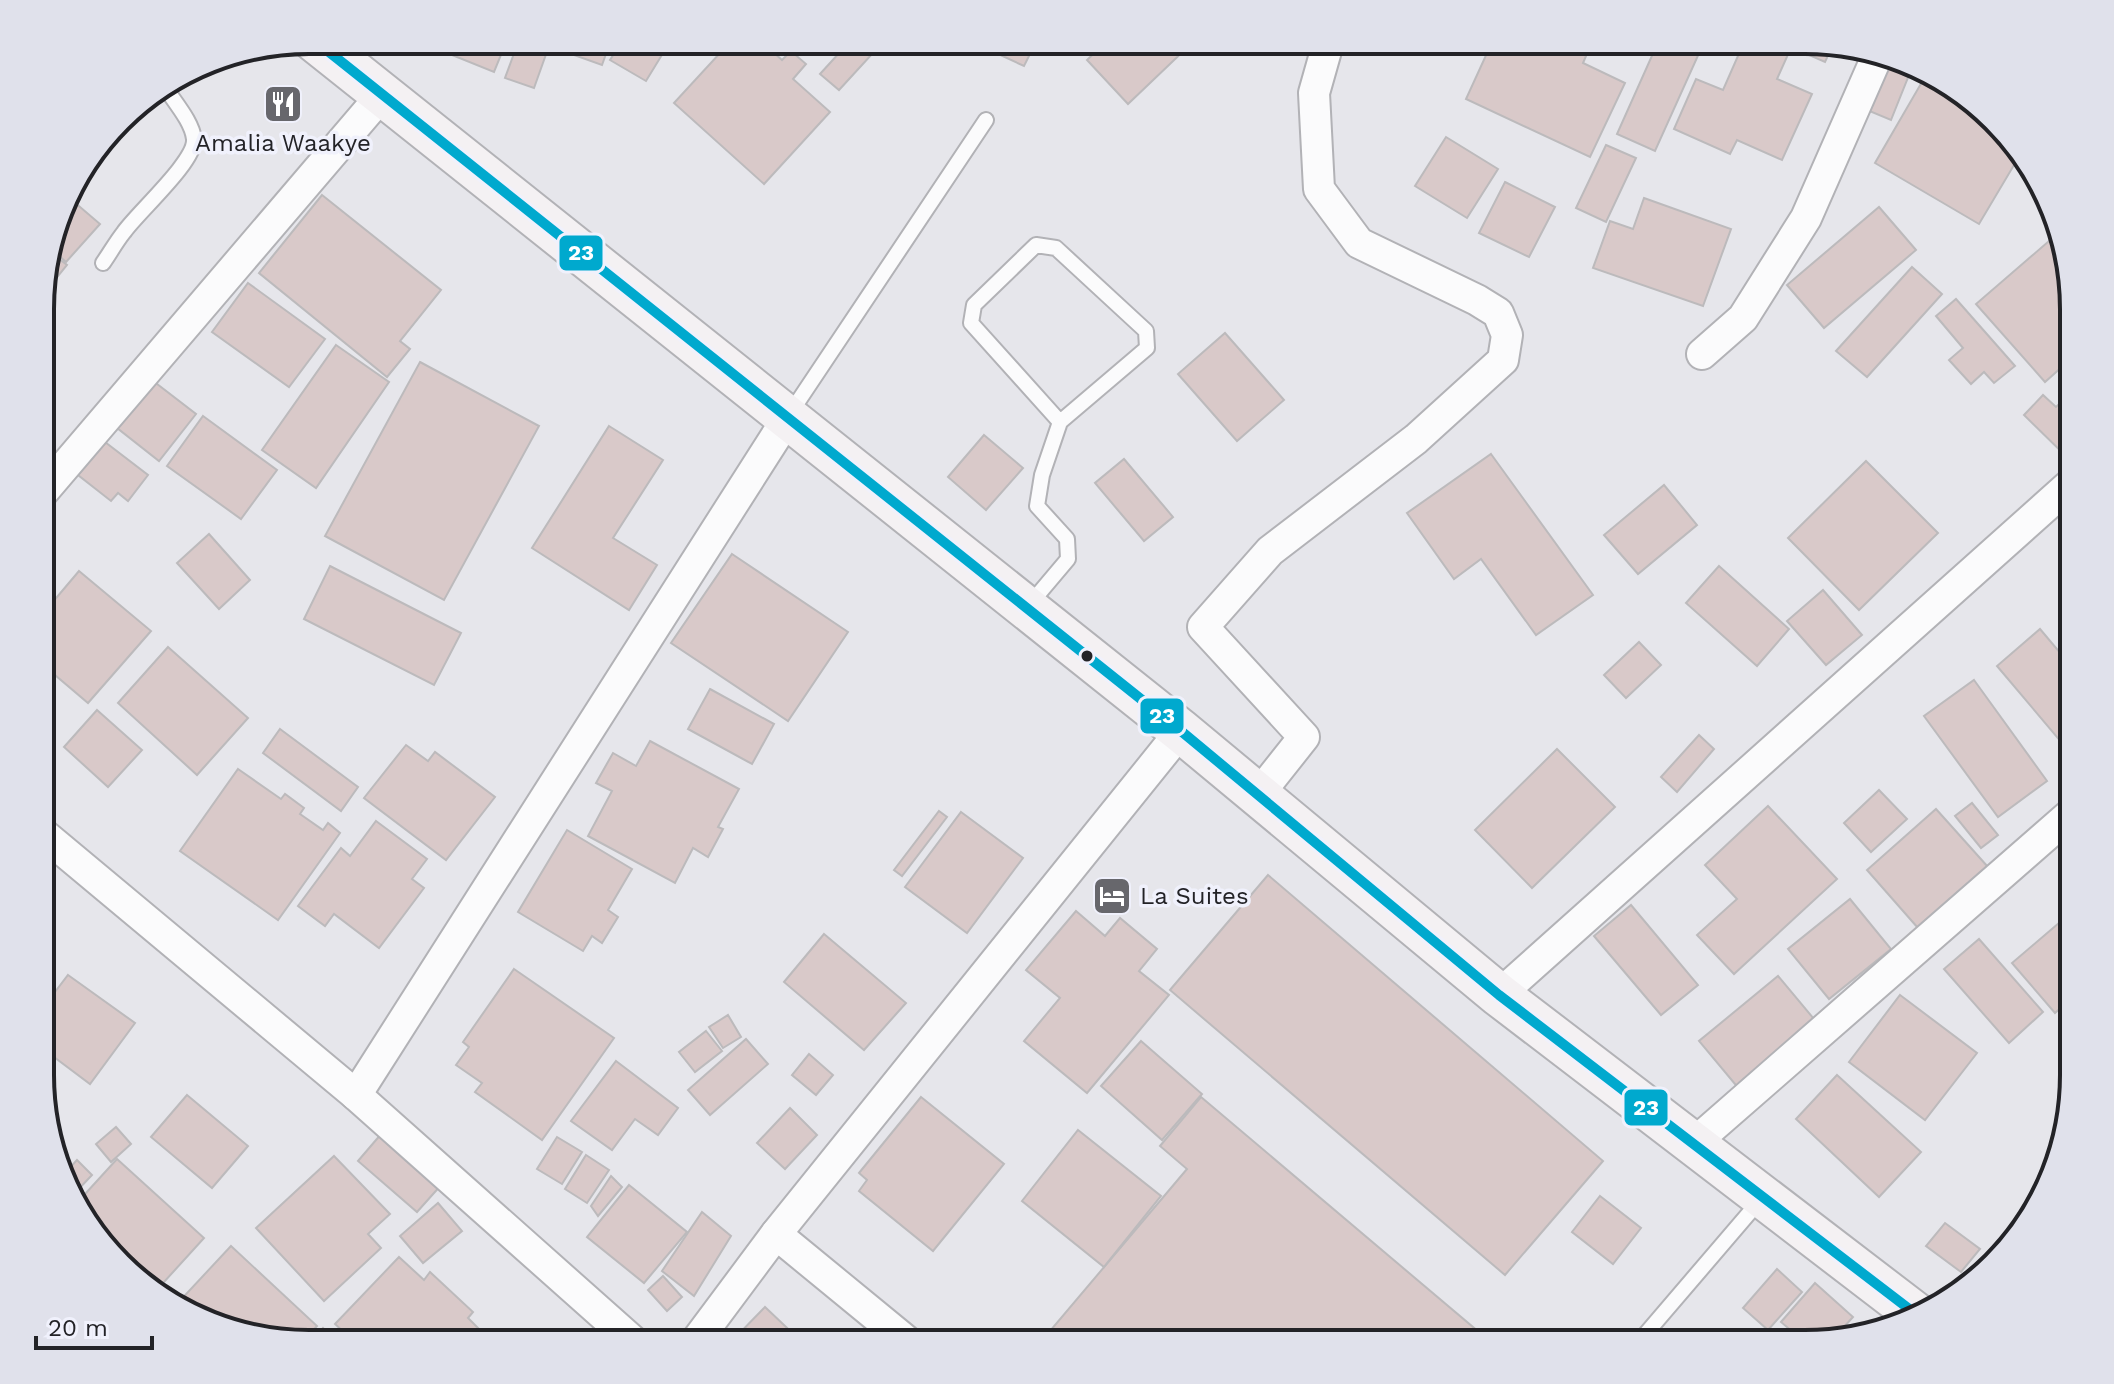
<svg xmlns="http://www.w3.org/2000/svg" width="2114" height="1384" viewBox="0 0 2114 1384" font-family="'Work Sans',sans-serif">
	<style>
		.building { fill: #d9c9c9; stroke: #bcbabc; stroke-width: 2 }
		.lines { fill: none; stroke-linecap: round; stroke-linejoin: round }
		.service-casing { stroke: #b2b2b6; stroke-width: 18 }
		.minor-casing { stroke: #b2b2b6; stroke-width: 34 }
		.secondary-casing { stroke: #b2b2b6; stroke-width: 46 }
		.service { stroke: #fbfbfc; stroke-width: 14 }
		.minor { stroke: #fbfbfc; stroke-width: 30 }
		.secondary { stroke: #f4f1f3; stroke-width: 42 }
		.bus-1-casing { stroke: #f0f1fc; stroke-width: 16 }
		.bus-1 { stroke: #00a9ce; stroke-width: 10 }
		.bus-dot { fill: #232327; stroke: #f0f1fc; stroke-width: 3 }
		.labels { text-anchor: middle; stroke-width: 7; stroke-linejoin: round; paint-order: stroke }
		.poi-label { font-size: 24px; fill: #232327; stroke: #f0f1fc }
		.rim { fill: none; stroke: #232327; stroke-width: 4 }
		.line-badge { stroke: #f0f1fc; stroke-width: 3 }
		.badge-label { font-size: 22px; text-anchor: middle; font-weight: bold; fill: #fff }
	</style>
	<rect width="100%" height="100%" fill="#e6e6eb"/>
	<g class="building">
		<path d="M415,40H507L494,72Z"/>
		<path d="M519,40H611L602,65L549,46L534,88L505,78Z"/>
		<path d="M623,40H671L646,81L610,60Z"/>
		<path d="M732,40H760L782,60L791,51L806,64L793,79L830,112L764,184L674,103Z"/>
		<path d="M851,40L884,41L839,90L820,74Z"/>
		<path d="M968,40H1037L1024,66Z"/>
		<path d="M1108,40H1191L1193,42L1128,104L1087,60Z"/>
		<path d="M1493,40H1587L1592,42L1583,63L1625,83L1590,157L1466,99Z"/>
		<path d="M1659,40H1705L1655,151L1617,134Z"/>
		<path d="M1745,40H1768L1790,50L1777,79L1812,94L1782,160L1737,140L1730,154L1674,129L1696,79L1723,90Z"/>
		<path d="M1775,40H1805L1833,45L1825,62Z"/>
		<path d="M1890,54L1913,65L1891,120L1867,110Z"/>
		<path d="M1926,75L1968,99L2020,155L1979,224L1875,163Z"/>
		<path d="M1446,137L1498,169L1467,218L1415,186Z"/>
		<path d="M1606,145L1636,158L1606,222L1576,208Z"/>
		<path d="M1505,182L1555,207L1529,257L1479,233Z"/>
		<path d="M66,195L100,224L66,262L50,248Z"/>
		<path d="M322,195L441,290L400,341L410,349L387,377L259,273Z"/>
		<path d="M1644,198L1731,229L1703,306L1593,268L1610,221L1633,229Z"/>
		<path d="M1879,207L1916,250L1824,328L1787,285Z"/>
		<path d="M2056,235L2073,292V357L2045,382L1976,304Z"/>
		<path d="M49,251L67,265L42,296V275Z"/>
		<path d="M1912,267L1942,294L1867,377L1836,351Z"/>
		<path d="M248,283L325,339L289,387L212,332Z"/>
		<path d="M1956,299L2015,366L1994,383L1984,372L1971,384L1949,360L1963,348L1936,316Z"/>
		<path d="M1225,333L1284,400L1237,441L1178,374Z"/>
		<path d="M336,345L389,382L316,488L262,450Z"/>
		<path d="M420,362L539,426L444,600L325,536Z"/>
		<path d="M148,377L196,414L159,461L112,424Z"/>
		<path d="M2071,393L2073,395V457L2070,460L2024,415L2043,395L2056,407Z"/>
		<path d="M203,416L277,470L241,519L167,466Z"/>
		<path d="M609,426L663,460L613,538L657,565L629,610L532,548Z"/>
		<path d="M984,435L1023,468L986,510L948,477Z"/>
		<path d="M105,442L148,475L128,501L118,493L111,501L78,475Z"/>
		<path d="M1491,454L1593,595L1536,635L1481,559L1454,579L1407,513Z"/>
		<path d="M1124,459L1173,517L1144,541L1095,483Z"/>
		<path d="M1866,461L1938,533L1859,610L1788,538Z"/>
		<path d="M1664,485L1697,525L1638,574L1604,535Z"/>
		<path d="M209,534L250,580L219,609L177,563Z"/>
		<path d="M732,554L848,632L788,721L671,643Z"/>
		<path d="M330,566L461,633L434,685L304,619Z"/>
		<path d="M1719,566L1789,629L1757,666L1686,603Z"/>
		<path d="M79,571L151,631L88,703L42,664V630L53,617L46,610Z"/>
		<path d="M1823,590L1862,635L1826,665L1787,621Z"/>
		<path d="M2040,629L2073,668V756L1997,666Z"/>
		<path d="M1639,642L1661,665L1626,698L1604,675Z"/>
		<path d="M168,647L248,718L197,775L118,703Z"/>
		<path d="M1974,680L2047,781L1998,817L1924,716Z"/>
		<path d="M710,689L774,724L752,764L688,729Z"/>
		<path d="M97,710L142,750L108,787L64,747Z"/>
		<path d="M280,729L358,787L341,811L263,753Z"/>
		<path d="M1699,735L1714,749L1677,792L1661,777Z"/>
		<path d="M650,741L739,789L718,827L723,829L708,857L693,848L675,883L588,836L612,791L596,783L613,753L636,766Z"/>
		<path d="M406,745L428,761L435,752L495,797L446,860L364,798Z"/>
		<path d="M1557,749L1615,807L1532,888L1475,830Z"/>
		<path d="M238,769L281,799L285,794L304,808L300,814L323,830L328,823L340,833L278,920L180,851Z"/>
		<path d="M1879,790L1907,819L1871,852L1844,823Z"/>
		<path d="M1972,803L1998,835L1981,848L1955,816Z"/>
		<path d="M1768,806L1837,879L1734,974L1697,935L1737,899L1705,865Z"/>
		<path d="M1936,809L1988,867L1918,928L1867,870Z"/>
		<path d="M939,811L947,817L902,876L894,870Z"/>
		<path d="M961,812L1023,858L967,933L905,887Z"/>
		<path d="M376,821L427,859L412,879L424,888L379,948L334,914L325,926L298,906L341,848L350,856Z"/>
		<path d="M567,830L632,869L608,910L618,917L602,943L592,936L583,951L518,912Z"/>
		<path d="M1268,875L1603,1161L1505,1275L1170,990Z"/>
		<path d="M1850,899L1891,949L1829,999L1788,949Z"/>
		<path d="M1631,905L1698,985L1661,1015L1594,936Z"/>
		<path d="M1076,911L1105,936L1120,918L1157,949L1139,971L1169,995L1087,1093L1024,1041L1060,998L1026,970Z"/>
		<path d="M2066,917L2073,926V997L2055,1013L2012,963Z"/>
		<path d="M824,934L906,1003L864,1050L784,982Z"/>
		<path d="M1979,939L2043,1012L2009,1043L1944,969Z"/>
		<path d="M514,969L614,1038L542,1140L475,1092L482,1083L456,1065L469,1047L463,1042Z"/>
		<path d="M68,975L135,1023L90,1084L42,1048V1009Z"/>
		<path d="M1778,976L1819,1025L1740,1090L1699,1041Z"/>
		<path d="M1900,995L1977,1053L1925,1120L1849,1062Z"/>
		<path d="M728,1015L741,1037L723,1048L709,1027Z"/>
		<path d="M706,1031L722,1051L695,1072L679,1052Z"/>
		<path d="M746,1039L768,1064L710,1115L688,1090Z"/>
		<path d="M1141,1041L1202,1094L1162,1140L1101,1086Z"/>
		<path d="M809,1054L833,1075L816,1095L792,1075Z"/>
		<path d="M616,1061L678,1108L658,1135L635,1119L612,1150L571,1121Z"/>
		<path d="M1837,1075L1921,1152L1879,1197L1796,1119Z"/>
		<path d="M187,1095L248,1146L212,1188L151,1137Z"/>
		<path d="M921,1097L1004,1164L933,1251L859,1191L867,1180L859,1173Z"/>
		<path d="M1201,1097L1480,1333L1471,1344H1039L1187,1169L1160,1146Z"/>
		<path d="M790,1108L817,1135L785,1169L757,1143Z"/>
		<path d="M116,1127L131,1144L111,1162L96,1144Z"/>
		<path d="M1078,1130L1161,1196L1104,1267L1022,1201Z"/>
		<path d="M382,1133L442,1184L417,1212L358,1161Z"/>
		<path d="M557,1137L582,1152L562,1184L537,1169Z"/>
		<path d="M586,1155L609,1170L587,1203L565,1189Z"/>
		<path d="M334,1156L390,1214L368,1234L381,1248L324,1301L256,1228Z"/>
		<path d="M117,1159L204,1238L154,1293L75,1205Z"/>
		<path d="M77,1160L92,1175L74,1194L70,1190L64,1174Z"/>
		<path d="M611,1176L622,1187L598,1216L591,1206Z"/>
		<path d="M629,1185L687,1232L644,1283L587,1237Z"/>
		<path d="M1600,1196L1641,1228L1613,1264L1572,1232Z"/>
		<path d="M438,1203L462,1231L423,1263L400,1236Z"/>
		<path d="M702,1212L731,1236L694,1296L662,1271Z"/>
		<path d="M1945,1223L1980,1249L1961,1272L1926,1246Z"/>
		<path d="M231,1246L317,1326L302,1343L223,1330L175,1306Z"/>
		<path d="M399,1257L424,1280L430,1272L473,1312L468,1318L483,1333L472,1344H357L335,1324Z"/>
		<path d="M1777,1269L1802,1292L1768,1330L1743,1308Z"/>
		<path d="M663,1276L682,1297L667,1311L648,1290Z"/>
		<path d="M1815,1283L1853,1317L1832,1340L1822,1343H1785L1794,1333L1781,1322Z"/>
		<path d="M765,1307L804,1344H729Z"/>
		<path d="M323,1328L339,1344H308Z"/>
	</g>
	<g class="lines">
		<defs>
			<g id="service">
				<path d="M161,88L167,90L193,69"/>
				<path d="M103,263C110,253 116,242 124,232C138,212 196,161 194,139C192,122 176,104 167,90"/>
				<path d="M789,415L986,120"/>
				<path d="M1030,604L1068,559L1067,539L1037,506L1042,475L1060,422L1147,348L1146,331L1056,248L1036,245L974,305L971,323L1060,422"/>
				<path d="M1637,1344L1762,1198"/>
			</g>
			<g id="minor">
				<path d="M1702,354L1743,318L1806,218L1879,52"/>
				<path d="M42,493L381,96"/>
				<path d="M1258,795L1304,737L1203,627L1270,551L1416,439L1503,360L1507,335L1498,313L1477,300L1359,243L1319,189L1314,93L1329,40"/>
				<path d="M42,833L356,1095L636,1344"/>
				<path d="M1499,995L2073,482"/>
				<path d="M356,1095L787,419"/>
				<path d="M1693,1144L2073,812"/>
				<path d="M776,1234L910,1344"/>
				<path d="M694,1344L776,1234L1181,731"/>
			</g>
			<path id="secondary" d="M314,40L1181,731L1499,995L1917,1315"/>
		</defs>
		<use href="#service" class="service-casing"/>
		<use href="#minor" class="minor-casing"/>
		<use href="#secondary" class="secondary-casing"/>
		<use href="#service" class="service"/>
		<use href="#minor" class="minor"/>
		<use href="#secondary" class="secondary"/>
		<defs>
			<path id="bus-1" d="M314,40L1181,731L1499,995L1917,1315"/>
		</defs>
		<use href="#bus-1" class="bus-1-casing"/>
		<use href="#bus-1" class="bus-1"/>
	</g>
	<defs>
		<symbol id="restaurant-square" viewBox="-11 -11 22 22"><rect x="-9" y="-9" width="18" height="18" rx="4" fill="#67676c" stroke="#f0f1fc"/><path d="M-5-6h1v4h1v-4h1v4h1v-4h1v5L-1.5 .5V6h-2V.5L-5-1ZM5-6V6H3V1.5H1.5Q1.5-4 5-6Z" fill="#fff"/></symbol>
		<symbol id="hotel-square" viewBox="-11 -11 22 22"><rect x="-9" y="-9" width="18" height="18" rx="4" fill="#67676c" stroke="#f0f1fc"/><path d="M-6-4.5h1.5V1H6V5H4.5V3h-9V5H-6ZM-4 0a1.8 1.8 0 1 1 3.6 0ZM.5 0V-2.5h3Q6-2.5 6 0Z" fill="#fff"/></symbol>
	</defs>
	<g fill-rule="evenodd">
		<use href="#restaurant-square" x="261" y="82" width="44" height="44"/>
		<use href="#hotel-square" x="1090" y="874" width="44" height="44"/>
	</g>
	<circle class="bus-dot" cx="1087" cy="656" r="7"/>
	<g class="labels">
		<g class="poi-label">
			<text x="283" y="151">Amalia Waakye</text>
			<text x="1140" y="904" text-anchor="start">La Suites</text>
		</g>
	</g>
	<path d="M0 0H2114V1384H0ZM309 54H1805A255 255 0 0 1 2060 309V1075A255 255 0 0 1 1805 1330H309A255 255 0 0 1 54 1075V309A255 255 0 0 1 309 54Z" fill="#e0e1eb" fill-rule="evenodd"/>
	<path class="rim" d="M309 54H1805A255 255 0 0 1 2060 309V1075A255 255 0 0 1 1805 1330H309A255 255 0 0 1 54 1075V309A255 255 0 0 1 309 54Z"/>
	<g class="line-badge">
		<rect x="558" y="234" width="46" height="38" rx="8" fill="#00a9ce"/>
		<rect x="1139" y="697" width="46" height="38" rx="8" fill="#00a9ce"/>
		<rect x="1623" y="1088" width="46" height="39" rx="8" fill="#00a9ce"/>
	</g>
	<g class="badge-label">
		<text x="581" y="260">23</text>
		<text x="1162" y="723">23</text>
		<text x="1646" y="1115">23</text>
	</g>
	<path d="M36 1336v12h116v-12" fill="none" stroke="#232327" stroke-width="4"/>
	<text x="48" y="1336" font-size="24" fill="#232327" stroke="#f0f1fc" stroke-width="6" paint-order="stroke">20 m</text>
</svg>
